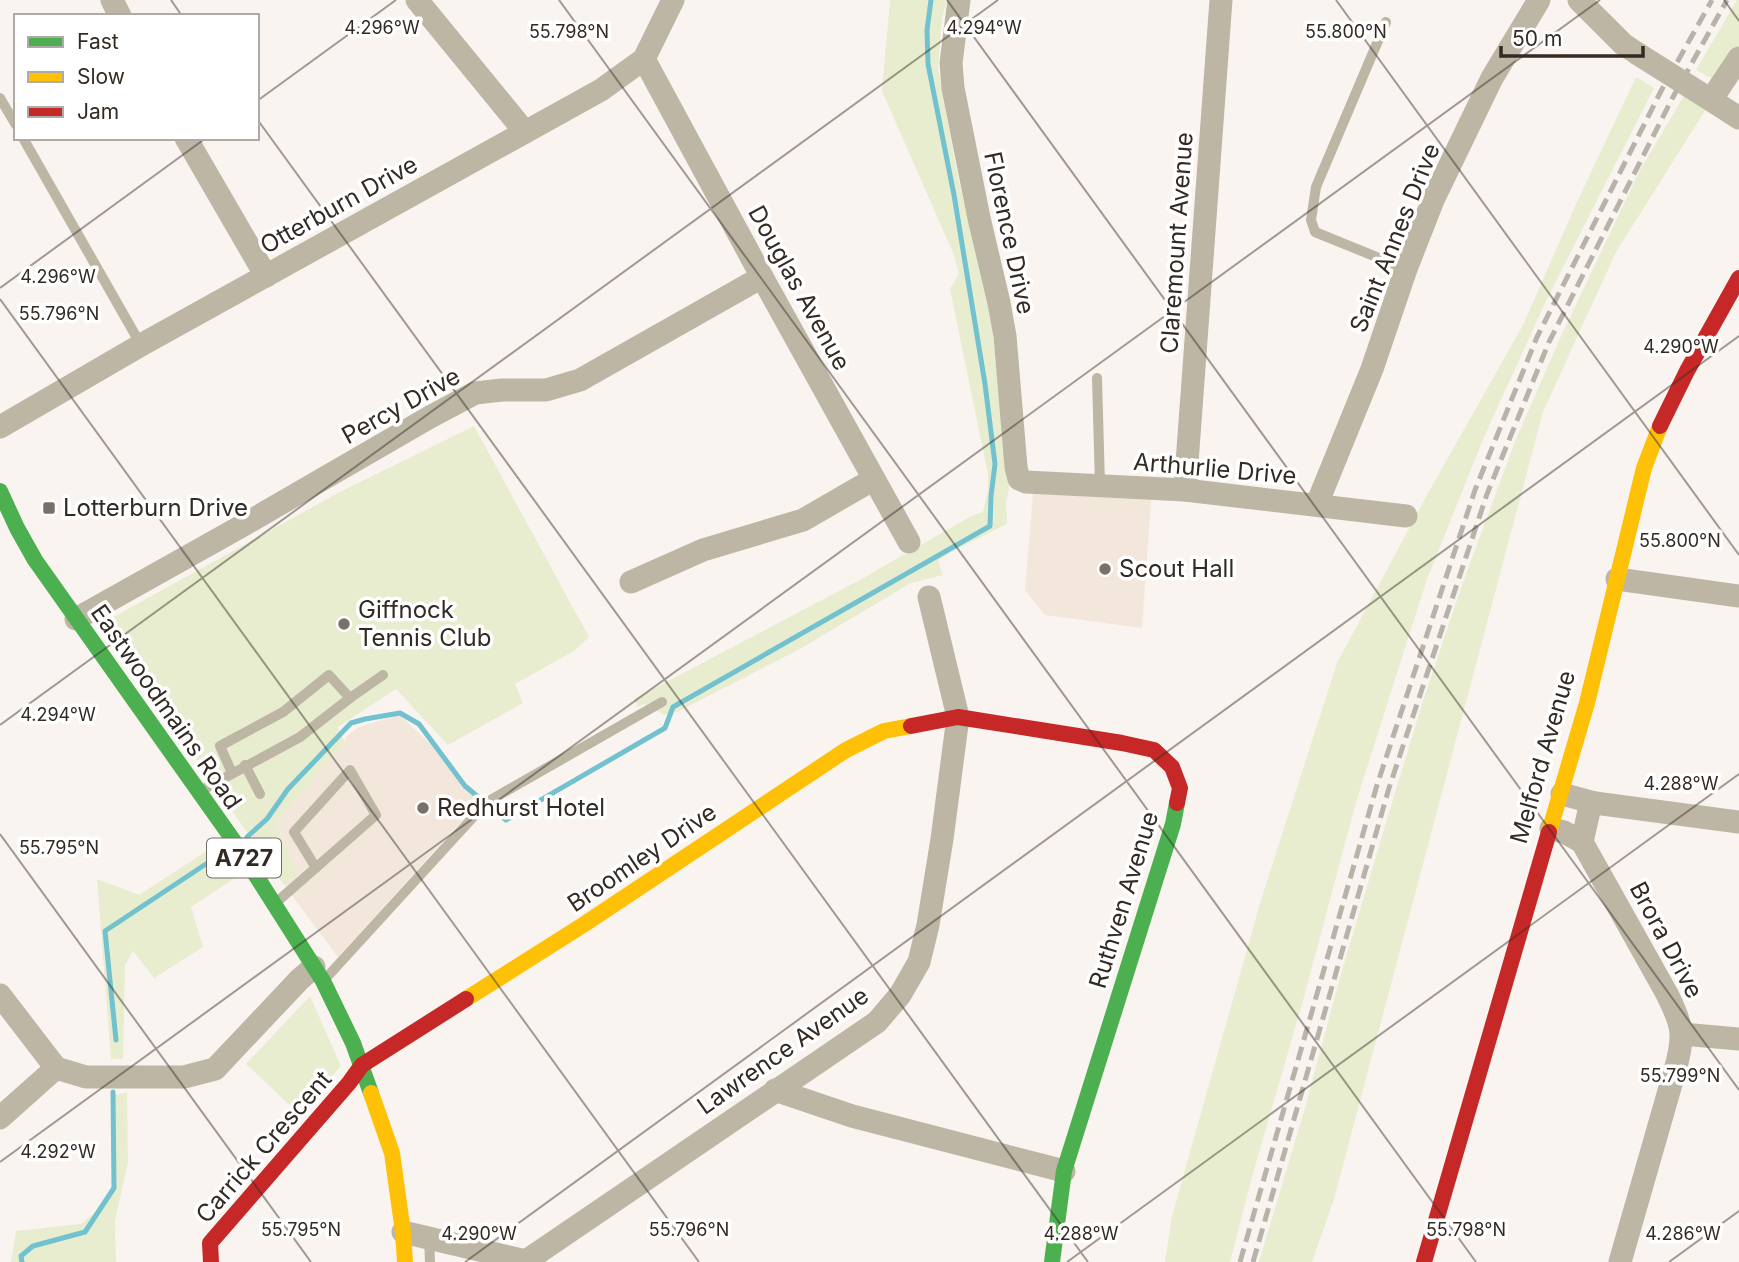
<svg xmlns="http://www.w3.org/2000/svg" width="1739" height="1262" viewBox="0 0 1739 1262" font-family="Inter,sans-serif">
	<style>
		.built { fill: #f3e7dc }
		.green { fill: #e8edcf }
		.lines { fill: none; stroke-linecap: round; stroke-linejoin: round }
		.stream { stroke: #71c2ce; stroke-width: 5 }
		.lane { stroke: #bdb6a5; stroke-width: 10 }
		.street { stroke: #bdb6a5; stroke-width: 23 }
		.fast { stroke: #4caf50; stroke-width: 16 }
		.slow { stroke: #ffc107; stroke-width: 16 }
		.jam { stroke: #c62828; stroke-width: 16 }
		.rail { stroke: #b8b3a9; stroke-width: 5; stroke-dasharray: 14 7; stroke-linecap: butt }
		.street-bridge { stroke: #bdb6a5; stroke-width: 23 }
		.ticks { fill: none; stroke: #332a23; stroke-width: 2; stroke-opacity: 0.45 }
		.poi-dot { fill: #78716a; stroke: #fff; stroke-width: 2.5 }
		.labels { text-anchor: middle; stroke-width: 7; stroke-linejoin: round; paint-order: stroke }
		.shield { fill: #fff; stroke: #706a65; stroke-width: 2 }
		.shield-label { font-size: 23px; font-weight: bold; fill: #332a23 }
		.street-label { font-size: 24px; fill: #332a23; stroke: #fff }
		.poi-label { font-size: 24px; fill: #332a23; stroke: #fff; text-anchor: start }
		.ticks-label { font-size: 18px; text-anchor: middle; fill: #332a23; stroke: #fff; stroke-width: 7; stroke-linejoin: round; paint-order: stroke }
	</style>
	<rect width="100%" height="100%" fill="#f9f4ef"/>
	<g class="built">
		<path d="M1033,493L1151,500L1142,628L1045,615L1025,590Z"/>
		<path d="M399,715L438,751L476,795L466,816L338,957L284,885L297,872L276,823L345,743L346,737L359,727Z"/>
	</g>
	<g class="green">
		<path d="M890,0H947L942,18L938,68L957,173L991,315L1009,489L1006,503L1007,524L951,552L938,561L943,575L911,583L798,650L677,712L664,715L645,704L638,707L634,699L858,581L973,515L983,512L988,490V474L950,289L959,274L954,255L882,91Z"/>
		<path d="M1737,0H1739V49L1719,77L1711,78L1696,70Z"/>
		<path d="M1636,77L1654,88L1545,303L1484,437L1427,579L1356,802L1304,997L1252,1177L1230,1262H1165L1172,1216L1261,900L1337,663L1427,495L1523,325L1577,202Z"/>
		<path d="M1685,94L1706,109L1616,252L1543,412L1334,1199L1312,1262H1259L1305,1108L1339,981L1382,836L1422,704L1461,588L1516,439L1562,334L1640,170Z"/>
		<path d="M474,426L589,637L574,651L515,684L523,703L448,745L396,689L338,727L345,743L276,823L297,872L284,885L104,628L108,620L338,493Z"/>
		<path d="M213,847L235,878L191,907L203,947L154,978L133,951L125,965L123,1059H111L97,879L139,895Z"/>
		<path d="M310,996L341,1066L299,1114L246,1064Z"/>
		<path d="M127,1092L128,1162L115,1221L116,1262H11L16,1231L81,1224L105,1205L115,1186V1095Z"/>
	</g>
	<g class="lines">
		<g class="stream">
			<path d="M247,837L267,819L288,789L351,723L365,719L400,713L419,724L465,786L506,820L665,728L673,707L990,526L991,496L995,464L985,384L954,195L928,64L927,30L931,0"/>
			<path d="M116,1040L105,931L227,850"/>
			<path d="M22,1262L21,1256L33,1246L85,1232L114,1188L113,1092"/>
		</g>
		<g class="lane">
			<path d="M1386,22L1316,187L1311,220L1315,232L1406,269"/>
			<path d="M0,98L16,125"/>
			<path d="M23,138L141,345"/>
			<path d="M1097,378L1100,485"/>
			<path d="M245,765L260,794"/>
			<path d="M232,773L220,746L283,712L329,675L350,698"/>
			<path d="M204,789L300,737L350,698L383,675"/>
			<path d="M279,900L376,815L350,770L294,832L316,868"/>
			<path d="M327,977L487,802L662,702"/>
			<path d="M429,1238L430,1262"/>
		</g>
		<g class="street">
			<path d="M112,0L120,16"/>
			<path d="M417,0L525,132"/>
			<path d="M959,0L951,63L953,88L979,218L999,303L1005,336L1016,467L1019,479L1026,482L1185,490L1406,516"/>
			<path d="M1579,0L1623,44L1638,54"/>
			<path d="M1739,58L1711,100L1739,118"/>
			<path d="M644,59L762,277L909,542"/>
			<path d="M186,138L266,276"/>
			<path d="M0,427L141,345L601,90L644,59L673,0"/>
			<path d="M1185,490L1221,0"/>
			<path d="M1317,504L1372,369L1406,269L1433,200L1492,78L1539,0"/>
			<path d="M1617,579L1739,596"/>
			<path d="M631,582L703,550L803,520L874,479"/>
			<path d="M76,619L240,527L430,417L475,393L502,390H546L580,380L762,277"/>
			<path d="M1562,794L1595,803L1739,822"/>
			<path d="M1551,829L1564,832L1582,842L1667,994C1683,1026 1685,1035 1675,1070L1620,1262"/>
			<path d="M1582,842L1589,811L1595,803"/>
			<path d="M0,995L56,1068L86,1077H184L215,1069L300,979L314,967"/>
			<path d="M1682,1034L1739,1039"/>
			<path d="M775,1090L852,1116L1064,1171"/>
			<path d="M0,1118L56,1068"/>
			<path d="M403,1232L530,1262"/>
			<path d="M526,1261L877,1022L900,995L919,962L928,925L942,839L958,717L929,597"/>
		</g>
		<g class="fast">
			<path d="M0,491L17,528L35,560L236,844L323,981L353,1043L371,1093"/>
			<path d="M1052,1262L1064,1171L1173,824L1177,803"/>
		</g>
		<g class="slow">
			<path d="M1549,832L1587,703L1644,468L1660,426"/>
			<path d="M466,999L583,925L846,750L884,731L911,726"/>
			<path d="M371,1093L392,1153L403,1232L405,1262"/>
		</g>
		<g class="jam">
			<path d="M1660,426L1687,371L1739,278"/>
			<path d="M911,726L958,717L1122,743L1154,750L1172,767L1180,788L1177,803"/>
			<path d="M211,1262L210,1243L349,1083L362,1065L466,999"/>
			<path d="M1424,1262L1549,832"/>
		</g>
		<g class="rail">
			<path d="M1240,1262L1377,785L1475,490L1537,337L1661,91L1712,0"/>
			<path d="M1253,1262L1389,788L1487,494L1549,342L1673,97L1727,0"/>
		</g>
		<path class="street-bridge" d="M1638,54L1711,100"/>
	</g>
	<path class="ticks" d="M171,0L182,16M559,0L1476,1262M947,0L1739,1090M1336,0L1739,555M1724,0L1739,21M257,101L396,0M257,119L1088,1262M0,288L206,138M0,299L699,1262M0,725L998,0M0,834L311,1262M0,1162L1600,0M465,1262L1739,336M1067,1262L1739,774M1669,1262L1739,1211"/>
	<g class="poi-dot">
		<rect x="42" y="501" width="14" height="14" rx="3.5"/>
		<circle cx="1105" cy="569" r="7"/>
		<circle cx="344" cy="624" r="7"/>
		<circle cx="423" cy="808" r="7"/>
	</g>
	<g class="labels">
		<rect class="shield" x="207" y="838.5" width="74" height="39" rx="5"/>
		<g class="shield-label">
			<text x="244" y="866">A727</text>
		</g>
		<g class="street-label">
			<text transform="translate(339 205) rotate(-29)" y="8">Otterburn Drive</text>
			<text transform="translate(1009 233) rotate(78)" y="8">Florence Drive</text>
			<text transform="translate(1395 238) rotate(-68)" y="8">Saint Annes Drive</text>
			<text transform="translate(1177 243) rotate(-86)" y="8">Claremount Avenue</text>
			<text transform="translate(799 288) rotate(61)" y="8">Douglas Avenue</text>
			<text transform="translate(401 406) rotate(-29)" y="8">Percy Drive</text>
			<text transform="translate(1215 469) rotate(5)" y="8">Arthurlie Drive</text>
			<text transform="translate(166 707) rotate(55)" y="8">Eastwoodmains Road</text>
			<text transform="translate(1543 757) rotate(-74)" y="8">Melford Avenue</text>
			<text transform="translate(642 858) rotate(-34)" y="8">Broomley Drive</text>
			<text transform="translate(1124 900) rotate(-73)" y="8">Ruthven Avenue</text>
			<text transform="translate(1666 940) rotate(62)" y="8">Brora Drive</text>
			<text transform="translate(783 1051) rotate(-35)" y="8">Lawrence Avenue</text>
			<text transform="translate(264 1147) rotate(-49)" y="8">Carrick Crescent</text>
		</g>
		<g class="poi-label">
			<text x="63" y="516">Lotterburn Drive</text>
			<text x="1119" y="577">Scout Hall</text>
			<text x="358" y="618">Giffnock<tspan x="358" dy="28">Tennis Club</tspan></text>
			<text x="437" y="816">Redhurst Hotel</text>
		</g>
	</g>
	<g class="ticks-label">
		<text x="382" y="34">4.296°W</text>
		<text x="984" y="34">4.294°W</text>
		<text x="1346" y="38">55.800°N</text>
		<text x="569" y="38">55.798°N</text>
		<text x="58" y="283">4.296°W</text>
		<text x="59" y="320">55.796°N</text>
		<text x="1681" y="353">4.290°W</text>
		<text x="1680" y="547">55.800°N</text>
		<text x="58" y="721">4.294°W</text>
		<text x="1681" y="790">4.288°W</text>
		<text x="59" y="854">55.795°N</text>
		<text x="1680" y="1082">55.799°N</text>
		<text x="58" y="1158">4.292°W</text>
		<text x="301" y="1236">55.795°N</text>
		<text x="689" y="1236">55.796°N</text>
		<text x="1466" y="1236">55.798°N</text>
		<text x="479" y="1240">4.290°W</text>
		<text x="1081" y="1240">4.288°W</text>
		<text x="1683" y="1240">4.286°W</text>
	</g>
	<rect x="14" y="14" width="245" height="126" fill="#ffffff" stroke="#adaaa7" stroke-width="2"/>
	<rect x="28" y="37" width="35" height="10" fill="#4caf50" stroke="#adaaa7" stroke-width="2"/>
	<text x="77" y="49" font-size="21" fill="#332a23">Fast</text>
	<rect x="28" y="72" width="35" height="10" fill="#ffc107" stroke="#adaaa7" stroke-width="2"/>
	<text x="77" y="84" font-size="21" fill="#332a23">Slow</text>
	<rect x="28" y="107" width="35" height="10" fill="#c62828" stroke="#adaaa7" stroke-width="2"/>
	<text x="77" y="119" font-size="21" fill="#332a23">Jam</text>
	<path d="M1501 46v10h142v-10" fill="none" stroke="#332a23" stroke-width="3.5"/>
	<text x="1512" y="46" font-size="21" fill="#332a23" stroke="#ffffff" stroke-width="5" paint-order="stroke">50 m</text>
</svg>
